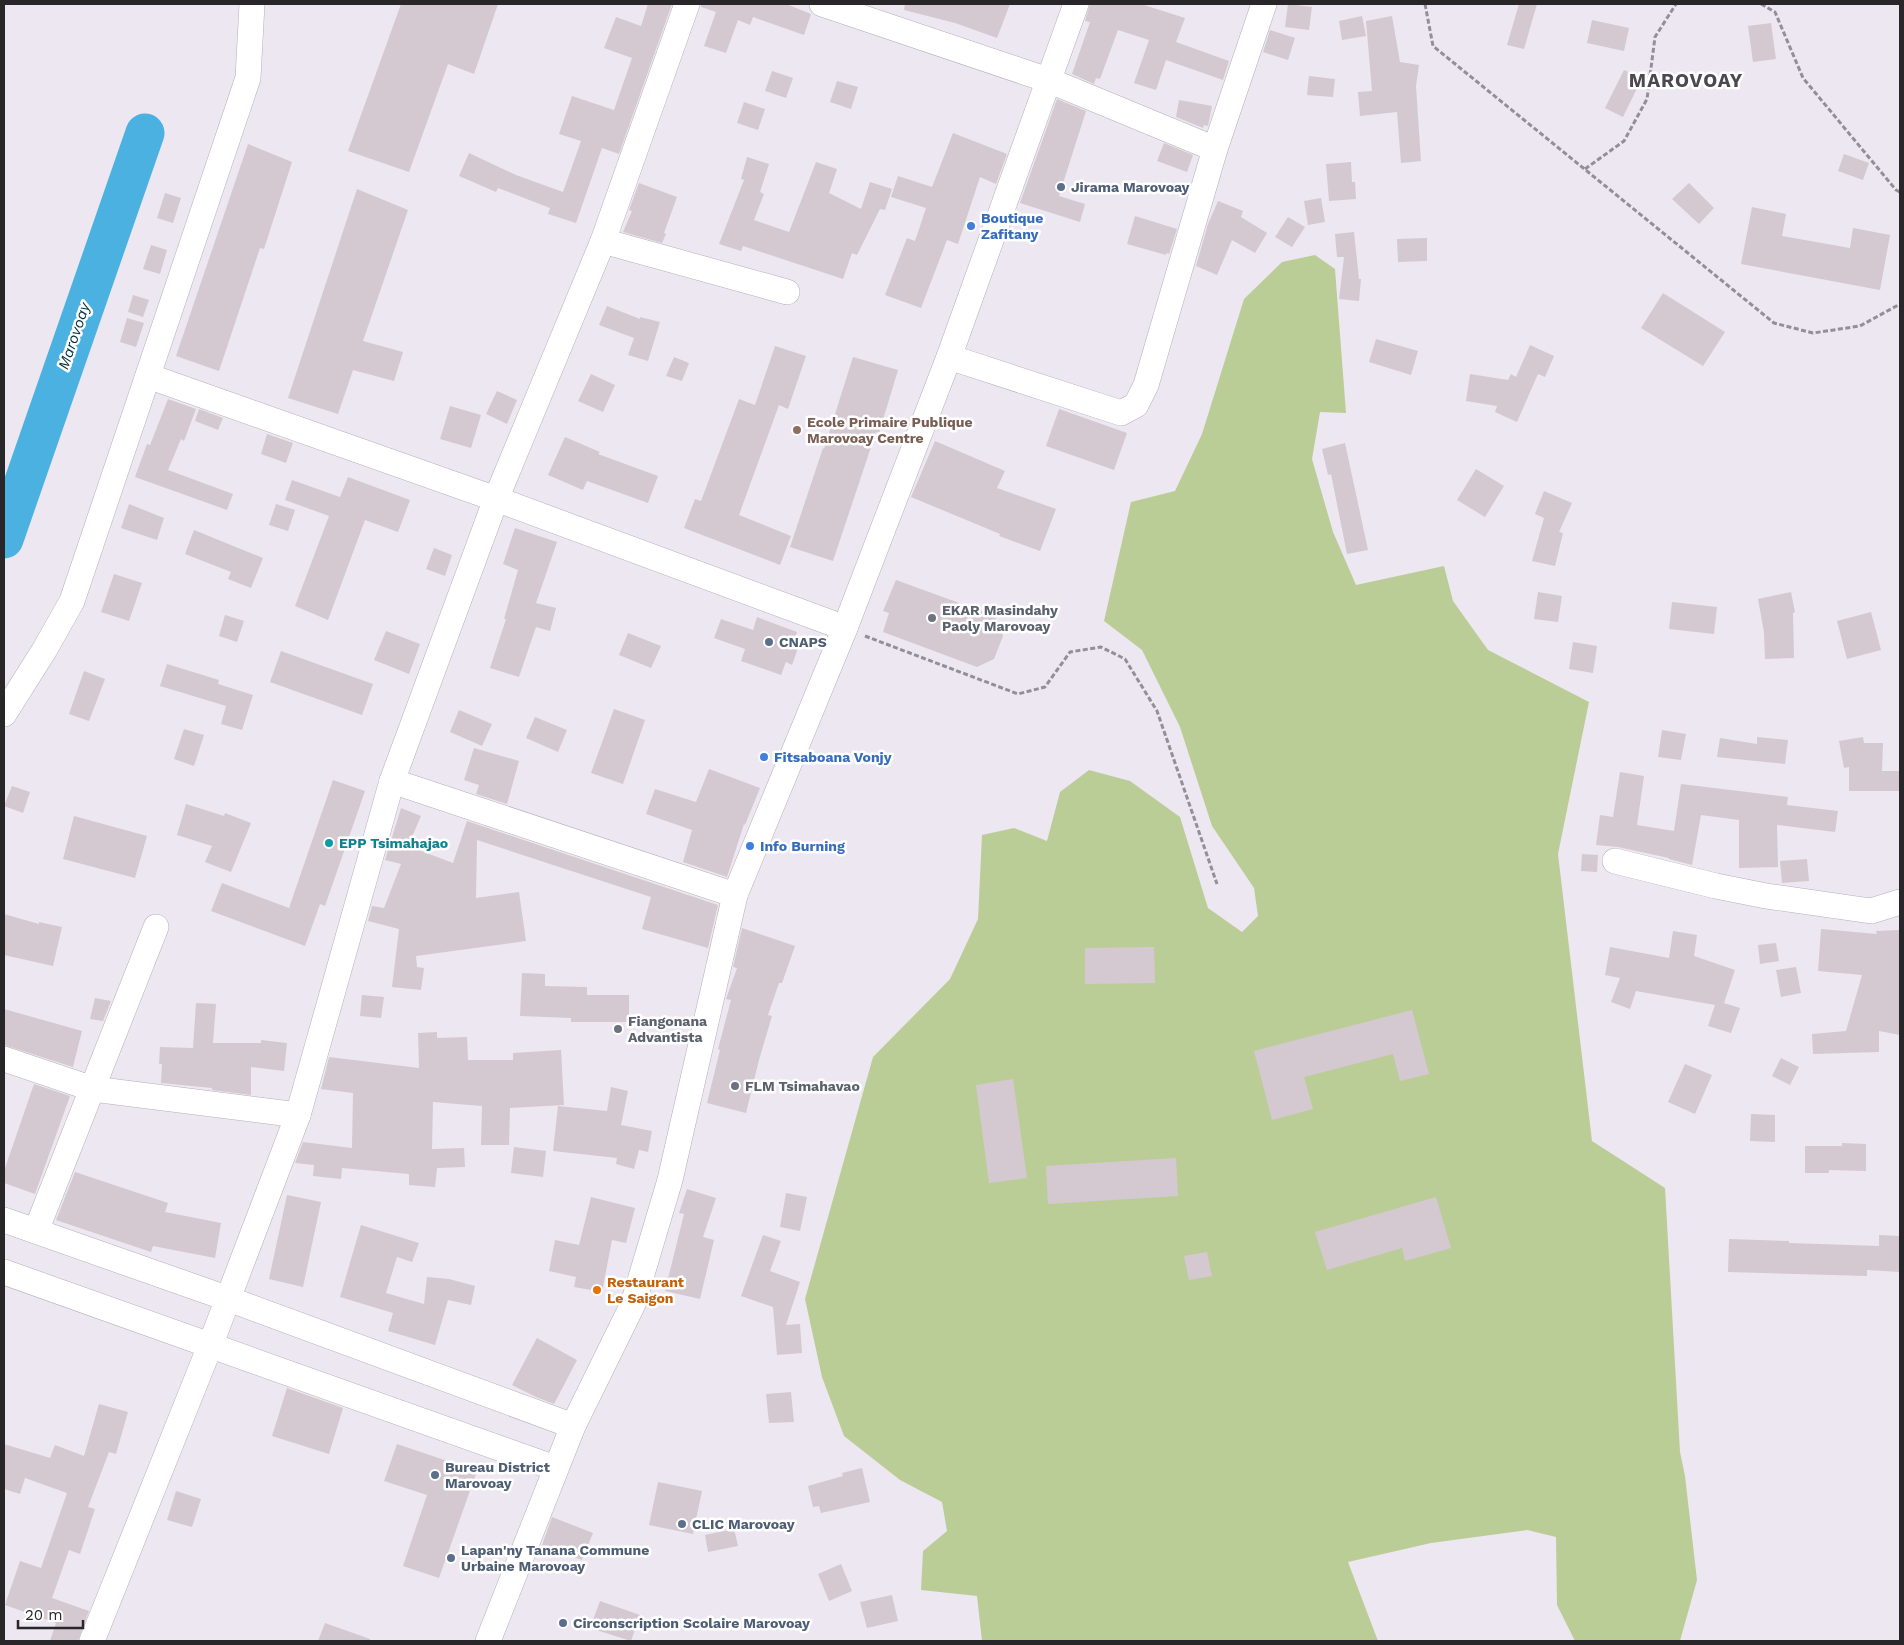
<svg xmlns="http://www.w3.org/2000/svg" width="1904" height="1645" viewBox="0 0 1904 1645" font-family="'Work Sans',sans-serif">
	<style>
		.green { fill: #bbcd97 }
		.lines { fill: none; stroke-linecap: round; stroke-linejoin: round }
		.river { stroke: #4bb1e1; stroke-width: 39 }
		.building { fill: #d4c9d0 }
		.street-casing { stroke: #b5afb9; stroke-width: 26 }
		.path { stroke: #938f96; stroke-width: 3; stroke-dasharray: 5 2.5; stroke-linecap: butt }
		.street { stroke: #fff; stroke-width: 25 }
		.service-dot { fill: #5c6f8a; stroke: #fff; stroke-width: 2 }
		.shop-dot { fill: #3f7fe0; stroke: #fff; stroke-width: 2 }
		.education-dot { fill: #8d6e63; stroke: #fff; stroke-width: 2 }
		.worship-dot { fill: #6b7280; stroke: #fff; stroke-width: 2 }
		.culture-dot { fill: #0f9aa8; stroke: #fff; stroke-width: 2 }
		.food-dot { fill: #e8710a; stroke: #fff; stroke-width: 2 }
		.labels { text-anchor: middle; stroke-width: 5; stroke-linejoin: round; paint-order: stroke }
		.service-label { font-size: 14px; font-weight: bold; fill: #4e5e75; stroke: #fff; text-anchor: start }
		.shop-label { font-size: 14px; font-weight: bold; fill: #366cbe; stroke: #fff; text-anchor: start }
		.education-label { font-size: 14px; font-weight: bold; fill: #785e54; stroke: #fff; text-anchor: start }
		.worship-label { font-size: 14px; font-weight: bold; fill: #5b616d; stroke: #fff; text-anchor: start }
		.culture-label { font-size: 14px; font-weight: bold; fill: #0d838f; stroke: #fff; text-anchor: start }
		.food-label { font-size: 14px; font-weight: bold; fill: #c56008; stroke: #fff; text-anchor: start }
		.water-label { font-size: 15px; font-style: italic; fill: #002e41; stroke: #fff }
		.district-label { font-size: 19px; font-weight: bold; letter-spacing: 1px; fill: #4d4850; stroke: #fff }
	</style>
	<rect width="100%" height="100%" fill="#ede7f1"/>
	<path class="green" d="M1315,255L1335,269L1346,413L1320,412L1312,459L1333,532L1356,585L1444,566L1453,601L1488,650L1589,702L1558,854L1592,1141L1665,1188L1680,1452L1685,1476L1697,1580L1680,1641H1575L1557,1605L1556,1537L1527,1530L1431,1543L1348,1562L1378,1641H982L977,1596L921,1590L923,1551L947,1531L942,1502L900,1480L844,1436L822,1377L805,1299L873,1057L950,979L978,919L982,835L1014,828L1047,841L1060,792L1089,770L1130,781L1180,817L1208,908L1242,932L1258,916L1254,888L1212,826L1180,727L1142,650L1104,621L1131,502L1175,491L1202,434L1244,299L1282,262Z"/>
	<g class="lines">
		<path class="river" d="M4,539L145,133"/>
	</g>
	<g class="building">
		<path d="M401,4H498L474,74L448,64L409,172L348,151Z"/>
		<path d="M648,4H672L619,154L602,148L576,223L548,214L550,208L498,188L496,192L459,176L469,153L516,175L563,192L581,141L559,134L572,96L614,110L632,58L604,48L616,17L641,26Z"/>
		<path d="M701,4H786L811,14L804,35L753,17L750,25L738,20L726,53L704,46L716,12L701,7Z"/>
		<path d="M905,4H1010L997,38L955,23L904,10Z"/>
		<path d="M1090,4H1141L1185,18L1176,42L1229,61L1223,80L1166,60L1156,90L1134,83L1149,40L1118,30L1100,79L1096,78L1094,84L1072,74L1090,22L1085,21Z"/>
		<path d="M1288,4L1312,7L1309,30L1285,27Z"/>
		<path d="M1519,4H1537L1524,49L1507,45Z"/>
		<path d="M1362,16L1366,36L1342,40L1339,21Z"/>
		<path d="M1392,16L1400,62L1419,65L1416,86L1421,161L1401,163L1397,112L1360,116L1358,92L1372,91L1366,21Z"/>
		<path d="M1592,20L1629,28L1624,51L1587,43Z"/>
		<path d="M1771,23L1776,59L1753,62L1748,26Z"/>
		<path d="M1270,30L1295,38L1288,60L1263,52Z"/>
		<path d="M1624,70L1642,78L1623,117L1605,108Z"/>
		<path d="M772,71L793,78L786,98L765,91Z"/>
		<path d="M1309,76L1335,79L1333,97L1307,95Z"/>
		<path d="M837,81L858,87L851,109L830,102Z"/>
		<path d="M1057,99L1086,111L1059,196L1085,204L1080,222L1020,203Z"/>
		<path d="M1179,100L1212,106L1208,126L1204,125L1203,128L1176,117Z"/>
		<path d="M744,102L765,109L758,130L737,123Z"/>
		<path d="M953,133L1007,154L996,184L980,177L958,244L947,240L921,308L885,295L907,238L915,241L926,208L891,197L898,176L932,187Z"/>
		<path d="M1164,143L1193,155L1187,172L1157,161Z"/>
		<path d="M248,144L292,162L264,249L260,248L219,371L176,356Z"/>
		<path d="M1844,154L1869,163L1863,180L1838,171Z"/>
		<path d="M747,157L769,164L760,192L764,194L754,220L789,232L816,162L837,169L829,193L861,209L870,182L892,189L885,210L880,209L857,255L852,253L843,279L743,246L741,251L719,244L744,180L741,179Z"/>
		<path d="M1351,162L1352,182H1355L1356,199L1329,201L1326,164Z"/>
		<path d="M639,183L677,197L664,233L666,234L662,243L623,232L632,211L629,210Z"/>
		<path d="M1689,183L1714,208L1699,224L1672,199Z"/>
		<path d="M357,189L408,210L363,341L403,352L394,381L353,370L338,414L288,398Z"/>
		<path d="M165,193L181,198L173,223L157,218Z"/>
		<path d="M1321,198L1325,222L1308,225L1304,201Z"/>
		<path d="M1218,201L1243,211L1241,217L1267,233L1255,253L1232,240L1217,275L1196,266L1208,224Z"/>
		<path d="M1752,207L1786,214L1782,236L1850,248L1853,228L1890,235L1880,290L1741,264Z"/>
		<path d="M1135,216L1177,229L1169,254L1166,253V255L1127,244Z"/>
		<path d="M1288,217L1305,227L1292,247L1275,237Z"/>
		<path d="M1354,232L1359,279H1361L1359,301L1339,299L1344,257H1337L1335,234Z"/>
		<path d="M1427,238V261L1398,262L1397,239Z"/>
		<path d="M151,245L167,250L160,274L143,269Z"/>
		<path d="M1663,293L1725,332L1703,366L1641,328Z"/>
		<path d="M133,295L149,300L143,317L128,312Z"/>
		<path d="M607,306L640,319V317L660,322L648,361L628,355L634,338L599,325Z"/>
		<path d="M127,318L144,323L136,347L120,342Z"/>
		<path d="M1376,339L1418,351L1411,375L1369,362Z"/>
		<path d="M1530,345L1554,356L1545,377L1538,374L1517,422L1495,412L1497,406L1466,401L1470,374L1508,380L1511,374L1516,377Z"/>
		<path d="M775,346L806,356L788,409L779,405L739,515L791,536L780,565L684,528L695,499L701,501L739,399L755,405Z"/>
		<path d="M674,357L689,363L682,381L666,376Z"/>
		<path d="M853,357L898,370L879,433L876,432L833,561L790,547L823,448L824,449Z"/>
		<path d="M591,374L615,385L603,412L578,401Z"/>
		<path d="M497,391L517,400L507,424L486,414Z"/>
		<path d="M168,399L196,409L184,441L181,439L168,470L233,494L227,510L135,477L147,444L150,445Z"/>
		<path d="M450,406L481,415L471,448L440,439Z"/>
		<path d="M199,409L223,418L218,430L195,421Z"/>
		<path d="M1059,409L1127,433L1114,470L1046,446Z"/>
		<path d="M267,434L293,443L286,463L261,454Z"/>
		<path d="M565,437L600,452L598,454L658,476L648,503L587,481L583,490L548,475Z"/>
		<path d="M935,441L1005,471L997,488L1056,509L1040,551L999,536L1000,534L911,497Z"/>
		<path d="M1345,443L1368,550L1347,554L1331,474L1328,475L1322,449Z"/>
		<path d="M1476,469L1504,486L1485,517L1457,500Z"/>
		<path d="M348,477L410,500L398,532L365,520L328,620L295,606L329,516L285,500L292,480L340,497Z"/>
		<path d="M1544,491L1572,503L1559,532L1563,533L1555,566L1532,561L1544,518L1535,514Z"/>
		<path d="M129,504L164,518L157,540L121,528Z"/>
		<path d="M276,504L295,510L288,531L269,525Z"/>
		<path d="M515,528L557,542L536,603L556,608L550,631L536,627L519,677L490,668L506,619H504L518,570L503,564Z"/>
		<path d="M194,530L263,558L251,588L228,579L231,572L185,554Z"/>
		<path d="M434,548L452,555L445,576L426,569Z"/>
		<path d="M114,574L142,583L129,621L101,612Z"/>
		<path d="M896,580L995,616L1003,636L994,659L977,667L883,632L889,613L883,611Z"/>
		<path d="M1538,592L1562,596L1558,622L1534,619Z"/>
		<path d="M1791,592L1795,612L1793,613L1794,658L1765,659L1764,632L1758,599Z"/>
		<path d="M1672,602L1717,607L1714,634L1669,629Z"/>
		<path d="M1871,612L1881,650L1847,659L1837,621Z"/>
		<path d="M225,615L244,621L237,642L219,636Z"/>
		<path d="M757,617L797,632L792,646L798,648L792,665L786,662L781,675L741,661L745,649L714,638L721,619L753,630Z"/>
		<path d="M386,631L420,644L409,674L374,660Z"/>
		<path d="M628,633L661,646L651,668L619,655Z"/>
		<path d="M1573,642L1597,646L1593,673L1569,669Z"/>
		<path d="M281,651L373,684L362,715L270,682Z"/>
		<path d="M167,664L219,680L218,684L253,695L242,730L221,724L226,706L160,686Z"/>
		<path d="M84,671L105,679L89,721L69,714Z"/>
		<path d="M614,709L645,720L623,784L591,773Z"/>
		<path d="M459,710L492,724L482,746L450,732Z"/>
		<path d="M535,717L567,730L558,752L526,738Z"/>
		<path d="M184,729L204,735L194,766L174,759Z"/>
		<path d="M1662,730L1686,734L1681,760L1658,757Z"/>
		<path d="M1757,737L1788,740L1785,764L1717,757L1720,738L1757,744Z"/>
		<path d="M1863,737L1864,743H1883L1882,771H1900V791H1849V767L1844,768L1839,741Z"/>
		<path d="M474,748L519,761L507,804L476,794L479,785L464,780Z"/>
		<path d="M709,769L760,788L745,825L744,824L727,877L683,862L692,830L646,814L655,789L696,802Z"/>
		<path d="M1620,772L1644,776L1637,825L1674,831L1681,784L1788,797L1787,805L1838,811L1835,832L1777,825L1778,867L1739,868V820L1701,815L1692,865L1669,859V858L1618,847L1596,845L1600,815L1613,817Z"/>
		<path d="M333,780L365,791L325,906L320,904L305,946L211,911L222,883L289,908Z"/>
		<path d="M12,786L30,792L23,813L4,806Z"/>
		<path d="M186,804L224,816L225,813L251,823L231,872L205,862L212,846L177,835Z"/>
		<path d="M401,808L421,816L408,846L453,863L467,821L718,905L708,948L642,929L651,897L477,840L476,898L519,892L526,941L416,956L417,967L424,968L421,990L392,987L399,929L368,921L372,906L384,908L401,864L385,860Z"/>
		<path d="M74,816L147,836L135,878L63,859Z"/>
		<path d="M1582,854L1598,855L1597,872L1581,871Z"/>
		<path d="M1807,859L1809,881L1782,883L1780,861Z"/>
		<path d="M4,914L39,924V922L62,927L53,966L4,955Z"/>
		<path d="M742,928L795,946L782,983H779L768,1015L772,1016L759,1060L746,1113L707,1103L720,1050L718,1049L731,1000L726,999L737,968L733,967Z"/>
		<path d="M1821,929L1877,934L1876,931L1900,930V1035L1879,1031V1052L1813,1054L1812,1034L1846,1031L1862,975L1818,971Z"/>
		<path d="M1673,931L1697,935L1694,956L1735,970L1724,1003L1740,1008L1731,1033L1708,1026L1715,1005L1636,991L1630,1009L1611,1002L1620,978L1605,975L1610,947L1669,958Z"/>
		<path d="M1776,943L1779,961L1760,964L1758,945Z"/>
		<path d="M1154,947L1155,983L1085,984V948Z"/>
		<path d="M1796,967L1801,993L1781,997L1776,970Z"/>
		<path d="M522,973L545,974V986L587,987V995H629V1022H571V1018L520,1016Z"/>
		<path d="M362,995L384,997L381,1018L360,1016Z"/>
		<path d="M95,998L111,1001L103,1021L90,1019Z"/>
		<path d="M196,1003L216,1004L213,1043H261V1040L287,1043L284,1071L251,1067V1095L212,1090V1088L161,1083L162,1064H159L160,1047L193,1048Z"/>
		<path d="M4,1009L82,1031L73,1067L4,1045Z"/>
		<path d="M1412,1010L1429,1074L1400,1081L1393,1054L1304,1077L1313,1109L1272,1120L1254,1051Z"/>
		<path d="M437,1032V1038L467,1037L468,1060H513V1053L561,1050L564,1105L510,1108L509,1145H481L482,1106L433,1102L432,1149L464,1148L465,1167L437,1168L435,1187L409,1185V1174L342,1168L341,1179L313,1176L314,1165L295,1163L303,1142L352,1148L353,1093L321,1089L329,1057L419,1068L418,1033Z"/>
		<path d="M1781,1058L1799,1067L1790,1085L1772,1076Z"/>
		<path d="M1685,1064L1712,1075L1695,1114L1668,1102Z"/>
		<path d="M1013,1079L1027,1178L989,1183L976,1085Z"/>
		<path d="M34,1084L70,1096L35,1194L4,1183V1171Z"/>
		<path d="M611,1087L628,1091L621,1125L652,1131L648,1152L639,1150L634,1169L616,1164L617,1158L553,1151L558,1106L607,1111Z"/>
		<path d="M1751,1114L1775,1115V1142L1750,1141Z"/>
		<path d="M1842,1143L1866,1144V1171L1829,1170V1173H1805V1146H1842Z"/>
		<path d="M514,1147L546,1151L543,1177L511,1173Z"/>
		<path d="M1176,1158L1178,1196L1048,1204L1046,1166Z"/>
		<path d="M75,1172L168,1203L165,1212L221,1223L215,1258L153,1246L151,1252L56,1220Z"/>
		<path d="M687,1189L716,1198L703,1237L714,1240L700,1299L665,1291L684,1214L679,1213Z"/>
		<path d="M786,1193L807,1197L800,1231L780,1227Z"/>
		<path d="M287,1195L321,1202L303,1287L269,1279Z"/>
		<path d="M591,1197L635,1208L626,1243L612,1240L602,1292L574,1287L576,1277L549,1271L555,1240L579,1245Z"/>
		<path d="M1436,1197L1451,1248L1405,1261L1402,1248L1327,1270L1315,1232Z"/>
		<path d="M361,1225L419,1243L412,1262L397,1257L386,1293L424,1304L427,1277L449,1279L475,1286L471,1305L448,1300L435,1345L388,1331L393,1313L340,1297Z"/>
		<path d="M763,1235L781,1241L770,1271L800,1282L786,1325L800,1324L802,1353L777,1355L773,1307L741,1296Z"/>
		<path d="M1879,1235L1900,1236V1272L1867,1270V1276L1728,1272L1729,1239L1789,1241V1243L1879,1246Z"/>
		<path d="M1207,1252L1212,1276L1189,1280L1184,1256Z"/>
		<path d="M537,1338L577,1360L554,1404L536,1397L512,1385Z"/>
		<path d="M287,1388L343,1408L329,1454L272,1436Z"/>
		<path d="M791,1392L794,1422L769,1423L766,1394Z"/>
		<path d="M99,1404L128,1412L116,1454L109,1452L88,1507L95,1509L80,1554L69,1550L52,1598L89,1611L78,1641H50L56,1623L5,1605L20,1561L41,1568L67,1493L25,1478L20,1494L4,1489V1444L50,1458L55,1445L84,1456Z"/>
		<path d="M397,1444L477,1471L439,1578L403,1566L427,1495L384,1481Z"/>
		<path d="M862,1468L870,1502L821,1513L819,1506L813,1507L808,1486L843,1476L842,1473Z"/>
		<path d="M658,1482L702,1491L693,1534L649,1525Z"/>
		<path d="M176,1491L201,1499L192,1527L167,1520Z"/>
		<path d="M552,1517L593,1533L582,1560L542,1545Z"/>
		<path d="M734,1529L738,1546L708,1552L705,1535Z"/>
		<path d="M841,1564L852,1591L829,1601L818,1574Z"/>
		<path d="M892,1595L898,1621L867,1628L860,1602Z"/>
		<path d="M600,1601L640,1615L631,1641L590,1628Z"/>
		<path d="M325,1623L370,1639V1641H318Z"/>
	</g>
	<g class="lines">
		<defs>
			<g id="street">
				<path d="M822,4L1048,80L1215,149"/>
				<path d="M603,241L787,292"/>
				<path d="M949,357L1121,413L1136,405L1146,385L1215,149L1264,4"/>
				<path d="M148,376L496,499L845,628"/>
				<path d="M4,714L45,649L72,601L248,78L252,4"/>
				<path d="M392,781L735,895"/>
				<path d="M1615,861L1716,886L1766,896L1871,911L1900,902"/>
				<path d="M4,1059L93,1089L298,1115"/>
				<path d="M4,1220L226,1298L573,1426"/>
				<path d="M36,1231L156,927"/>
				<path d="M4,1272L555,1468"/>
				<path d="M92,1641L210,1346L298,1115L392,781L496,499L603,241L687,4"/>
				<path d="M488,1641L573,1426L633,1304L670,1180L735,895L845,628L949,357L1076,4"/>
			</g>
		</defs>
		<use href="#street" class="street-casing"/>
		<g class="path">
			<path d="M1425,4L1433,46L1774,323L1813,333L1860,326L1900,304"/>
			<path d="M1761,4L1775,12L1803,78L1896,190L1900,192"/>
			<path d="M1585,169L1624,141L1647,99L1655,37L1676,4"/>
			<path d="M865,636L1018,694L1045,687L1070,652L1101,647L1125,659L1157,711L1217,884"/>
		</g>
		<use href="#street" class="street"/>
	</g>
	<g class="service-dot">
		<circle cx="1061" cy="187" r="5"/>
		<circle cx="769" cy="642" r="5"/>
		<circle cx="435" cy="1475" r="5"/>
		<circle cx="682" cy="1524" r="5"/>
		<circle cx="451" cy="1558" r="5"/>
		<circle cx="563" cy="1623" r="5"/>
	</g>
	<g class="shop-dot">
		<circle cx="971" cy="226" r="5"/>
		<circle cx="764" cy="757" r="5"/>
		<circle cx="750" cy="846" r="5"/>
	</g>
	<circle class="education-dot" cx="797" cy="430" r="5"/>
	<g class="worship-dot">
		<circle cx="932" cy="618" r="5"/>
		<circle cx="618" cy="1029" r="5"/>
		<circle cx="735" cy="1086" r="5"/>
	</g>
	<circle class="culture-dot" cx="329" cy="843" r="5"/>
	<circle class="food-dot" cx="597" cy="1290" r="5"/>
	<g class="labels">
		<g class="service-label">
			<text x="1071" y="192">Jirama Marovoay</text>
			<text x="779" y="647">CNAPS</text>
			<text x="445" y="1472">Bureau District<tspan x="445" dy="16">Marovoay</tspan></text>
			<text x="692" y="1529">CLIC Marovoay</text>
			<text x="461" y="1555">Lapan'ny Tanana Commune<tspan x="461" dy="16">Urbaine Marovoay</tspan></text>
			<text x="573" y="1628">Circonscription Scolaire Marovoay</text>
		</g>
		<g class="shop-label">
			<text x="981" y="223">Boutique<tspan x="981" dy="16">Zafitany</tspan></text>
			<text x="774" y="762">Fitsaboana Vonjy</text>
			<text x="760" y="851">Info Burning</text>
		</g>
		<g class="education-label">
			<text x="807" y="427">Ecole Primaire Publique<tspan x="807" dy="16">Marovoay Centre</tspan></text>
		</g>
		<g class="worship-label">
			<text x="942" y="615">EKAR Masindahy<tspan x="942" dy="16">Paoly Marovoay</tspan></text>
			<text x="628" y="1026">Fiangonana<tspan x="628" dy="16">Advantista</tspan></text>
			<text x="745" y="1091">FLM Tsimahavao</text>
		</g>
		<g class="culture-label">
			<text x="339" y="848">EPP Tsimahajao</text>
		</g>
		<g class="food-label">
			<text x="607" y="1287">Restaurant<tspan x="607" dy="16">Le Saigon</tspan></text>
		</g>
		<g class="water-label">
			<text transform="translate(74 336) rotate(-71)" y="5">Marovoay</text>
		</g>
		<g class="district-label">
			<text x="1686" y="87">MAROVOAY</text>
		</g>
	</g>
	<rect width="1904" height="1645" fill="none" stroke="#282629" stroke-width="10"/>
	<path d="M18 1620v8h65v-8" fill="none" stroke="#282629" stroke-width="2.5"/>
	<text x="25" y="1620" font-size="15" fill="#282629" stroke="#ffffff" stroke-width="4" paint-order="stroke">20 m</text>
</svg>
